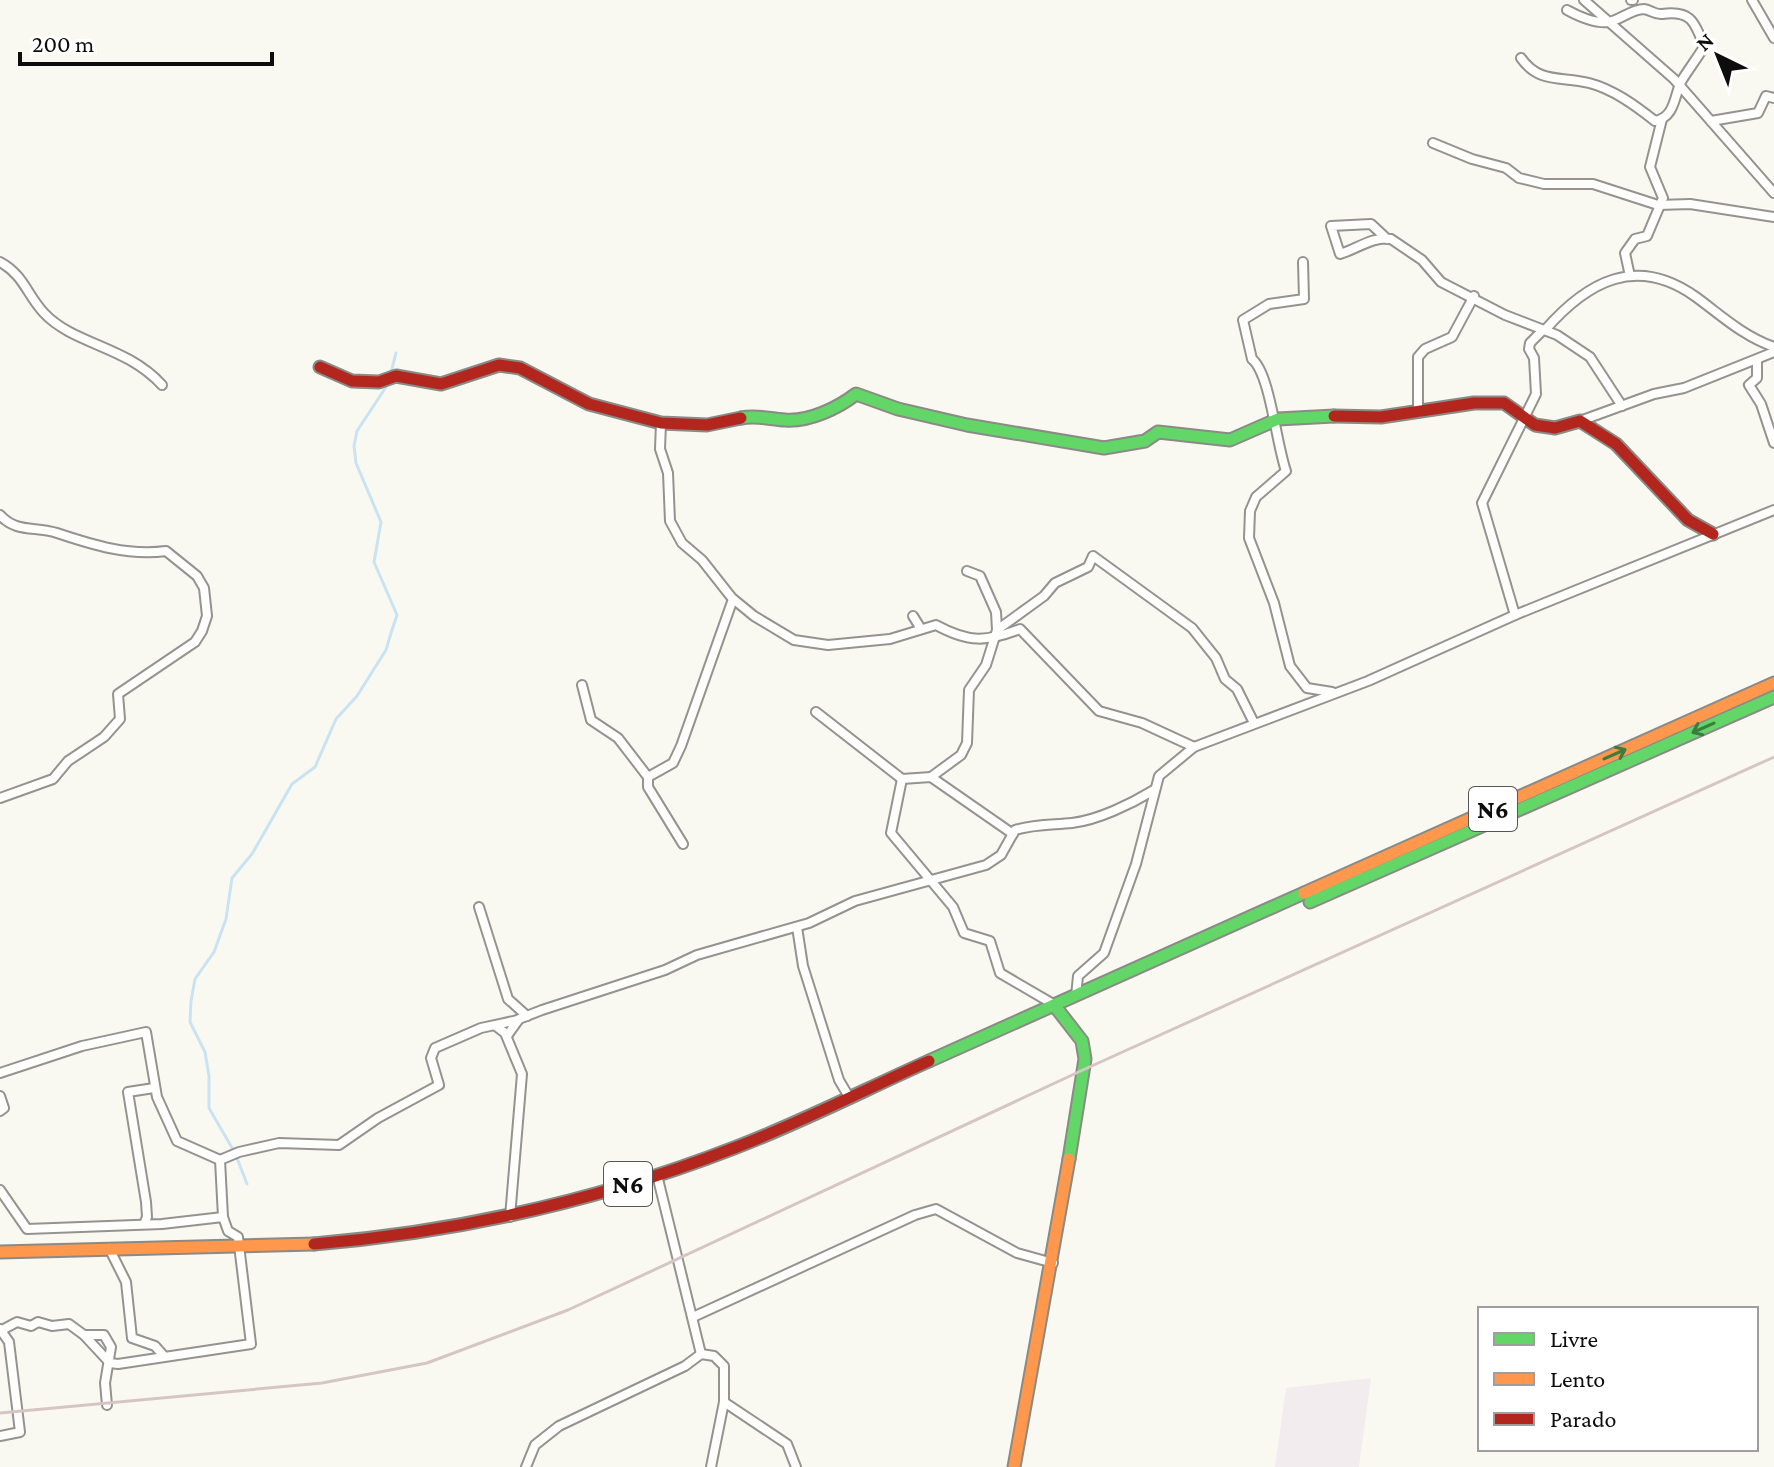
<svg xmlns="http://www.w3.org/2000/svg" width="1774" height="1467" viewBox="0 0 1774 1467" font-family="'Crimson Pro',serif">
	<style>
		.industrial { fill: #f2ecee }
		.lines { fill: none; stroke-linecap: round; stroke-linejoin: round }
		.stream { stroke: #c9e3f2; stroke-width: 3 }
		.street-casing { stroke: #949390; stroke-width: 12 }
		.fast-casing { stroke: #8a8a86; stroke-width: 15 }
		.slow-casing { stroke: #8a8a86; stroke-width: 15 }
		.jam-casing { stroke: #8a8a86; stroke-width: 15 }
		.street { stroke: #fefefd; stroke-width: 8 }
		.fast { stroke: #63d668; stroke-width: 11 }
		.slow { stroke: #ff974d; stroke-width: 11 }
		.jam { stroke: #b3261e; stroke-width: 11 }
		.rail { stroke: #d6c5c5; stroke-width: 3 }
		.oneway { stroke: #3c7c3f }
		.labels { text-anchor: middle; stroke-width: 8; stroke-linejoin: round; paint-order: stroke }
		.shield { fill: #fff; stroke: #565656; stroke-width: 2 }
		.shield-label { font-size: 26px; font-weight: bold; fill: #0d0d0d }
	</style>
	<rect width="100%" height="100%" fill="#faf9f1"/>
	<path class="industrial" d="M1371,1378L1359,1467H1275L1286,1388Z"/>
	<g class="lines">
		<g class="stream">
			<path d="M390,376L396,353"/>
			<path d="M247,1184L235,1153L209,1108V1076L205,1052L190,1022L191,1001L195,979L214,952L226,919L232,878L252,854L292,784L315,767L336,719L357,696L386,650L391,633L397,615L374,562L381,522L356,463L354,446L357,431L388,384"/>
		</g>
		<defs>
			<g id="street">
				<path d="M1584,0L1674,79L1774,193"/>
				<path d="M1631,0H1633"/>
				<path d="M1752,0L1774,38"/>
				<path d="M1521,58C1539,84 1562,76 1589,83C1613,89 1636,106 1655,121C1676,117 1674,94 1682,80C1689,69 1697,58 1704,47C1695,20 1689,10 1662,14C1655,15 1651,10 1644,9C1632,9 1620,20 1609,22C1596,24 1578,16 1567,10"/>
				<path d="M1711,121L1758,113L1766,96L1774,98"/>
				<path d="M1433,143L1472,159L1506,168L1519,178L1544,184H1593L1658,205L1690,204L1774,217"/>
				<path d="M1387,239L1371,224L1331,226L1340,254C1357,249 1373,236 1391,239L1422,260L1441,282L1505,315L1557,335L1590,357L1622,406"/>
				<path d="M0,262C24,275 27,295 44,313C74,345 125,345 162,385"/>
				<path d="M1303,262L1304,299L1269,304L1243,320L1252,359C1270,373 1276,443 1286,471L1256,497L1250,511L1249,538L1274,603L1290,666L1307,688L1332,692"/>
				<path d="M1630,276L1625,253L1635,239L1647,236L1663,198L1650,167L1662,119"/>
				<path d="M1545,330C1587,282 1636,254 1696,297C1722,316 1743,336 1774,347"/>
				<path d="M1757,360V378L1749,385L1761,404L1774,443"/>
				<path d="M1418,413V357L1425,349L1452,337L1474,296"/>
				<path d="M1580,421L1654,394L1684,388L1774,352"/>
				<path d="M661,423L660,449L668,473L670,521L682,543L702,560L732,598L754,616L794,640L828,645L890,639L936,625C969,643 986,642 1020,629L1099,711L1142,723L1194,747"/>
				<path d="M0,515C16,533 35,526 57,533C93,545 128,556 166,551L197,576L204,588L207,616L202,631L195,642L118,694L120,719L104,737L68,761L53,779L0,798"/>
				<path d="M967,571L980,576L996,612L997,630"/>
				<path d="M1515,615L1482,503L1536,394L1534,358L1529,349L1530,343L1543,330"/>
				<path d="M913,616L921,629"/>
				<path d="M582,685L591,720L618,738L648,777"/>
				<path d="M816,712L902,779L931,777L1013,834"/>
				<path d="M931,777L961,755L967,743L969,690L986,665L997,630L1044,596L1055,583L1088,567L1093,556L1192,628L1216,658L1225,679L1237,689L1254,723"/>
				<path d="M902,779L891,833L953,907L964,933L990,941L1000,973L1053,1004"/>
				<path d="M683,844L648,787V777L673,763L681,746L733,599"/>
				<path d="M479,907L508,999L527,1016"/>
				<path d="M797,927L803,966L839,1080L849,1097"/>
				<path d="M1076,996L1078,976L1104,953L1136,864L1159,776L1194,747L1368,681L1515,615L1774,510"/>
				<path d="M496,1026L505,1033L522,1074L510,1217"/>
				<path d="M507,1036L519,1019L542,1010L665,970L697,955L809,923L855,901L986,865L1001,855L1015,830C1035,824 1052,825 1072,823C1098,820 1131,804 1154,790"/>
				<path d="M0,1073L82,1046L146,1032L157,1097L177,1141L220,1160"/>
				<path d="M0,1096L4,1108L0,1111"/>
				<path d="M657,1175L701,1354"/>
				<path d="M0,1190L27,1229L162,1224L223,1217L220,1160L239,1152L279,1143L339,1145L378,1118L439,1085L431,1058L435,1048L481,1028L518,1020"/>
				<path d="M144,1224L147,1217L146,1202L128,1092L154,1088"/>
				<path d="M109,1248L126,1282L132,1338L155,1346L163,1355"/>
				<path d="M693,1317L915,1215L936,1209L1017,1253L1053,1263"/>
				<path d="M0,1329L9,1342L20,1432L0,1436"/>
				<path d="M2,1330L17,1322L31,1326L38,1322L52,1326L69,1324L84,1335H104L111,1347L105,1383L107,1405"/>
				<path d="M84,1335L110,1363L118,1364L251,1344L238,1237L228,1231L223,1217"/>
				<path d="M724,1402L787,1444L796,1467"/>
				<path d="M526,1467L535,1445L559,1426L685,1366L701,1354L714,1356L724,1366V1402L711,1467"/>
			</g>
			<g id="fast">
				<path d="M741,418C758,415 769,419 785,420C809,422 838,408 856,394L898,409L967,425L1104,448L1145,441L1158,432L1230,440L1278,419L1334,416"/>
				<path d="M1310,902L1774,697"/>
				<path d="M1054,1005L1082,1041L1085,1059L1069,1159"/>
				<path d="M929,1061L1304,893"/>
			</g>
			<g id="slow">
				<path d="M1304,893L1774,683"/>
				<path d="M0,1252L314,1244"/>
				<path d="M1014,1467L1069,1159"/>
			</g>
			<g id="jam">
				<path d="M320,367L352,381L379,382L396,376L441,384L499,365L520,368L589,404L661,423L707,425L741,418"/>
				<path d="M1334,416L1381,417L1474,403H1504L1535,425L1555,428L1580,421L1616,444L1688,520L1713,534"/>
				<path d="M314,1244C458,1232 600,1200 734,1148C800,1123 864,1090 929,1061"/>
			</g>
		</defs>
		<use href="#street" class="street-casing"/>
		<use href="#fast" class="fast-casing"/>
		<use href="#slow" class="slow-casing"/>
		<use href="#jam" class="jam-casing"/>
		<use href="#street" class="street"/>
		<use href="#fast" class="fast"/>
		<use href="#slow" class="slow"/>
		<use href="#jam" class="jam"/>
		<path class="rail" d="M0,1413L322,1383L427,1363L568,1310L1085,1069L1774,757"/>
	</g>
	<defs><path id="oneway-shaft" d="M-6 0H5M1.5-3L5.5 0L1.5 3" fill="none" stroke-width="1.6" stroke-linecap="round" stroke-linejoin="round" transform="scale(2)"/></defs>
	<g class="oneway">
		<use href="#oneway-shaft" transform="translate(1703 728) rotate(156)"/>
		<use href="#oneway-shaft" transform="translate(1615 754) rotate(-24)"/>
	</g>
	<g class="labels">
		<g class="shield">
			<rect x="1469" y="787" width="48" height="44" rx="6"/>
			<rect x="604" y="1162" width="48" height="44" rx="6"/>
		</g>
		<g class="shield-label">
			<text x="1493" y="818">N6</text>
			<text x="628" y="1193">N6</text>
		</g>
	</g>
	<rect x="1478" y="1307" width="280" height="144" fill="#ffffff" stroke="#9e9e9e" stroke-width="2"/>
	<rect x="1494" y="1333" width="40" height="12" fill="#63d668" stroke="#9e9e9e" stroke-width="2"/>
	<text x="1550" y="1347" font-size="24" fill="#0d0d0d">Livre</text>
	<rect x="1494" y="1373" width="40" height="12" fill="#ff974d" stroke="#9e9e9e" stroke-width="2"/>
	<text x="1550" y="1387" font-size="24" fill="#0d0d0d">Lento</text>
	<rect x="1494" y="1413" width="40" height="12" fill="#b3261e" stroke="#9e9e9e" stroke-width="2"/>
	<text x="1550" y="1427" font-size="24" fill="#0d0d0d">Parado</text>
	<g transform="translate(1718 56) rotate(317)" stroke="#ffffff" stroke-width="6" paint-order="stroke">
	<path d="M0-6L14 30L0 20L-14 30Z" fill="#0d0d0d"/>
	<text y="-12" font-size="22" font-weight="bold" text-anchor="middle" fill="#0d0d0d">N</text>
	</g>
	<path d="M20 52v12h252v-12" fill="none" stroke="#0d0d0d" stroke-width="4"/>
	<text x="32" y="52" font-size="24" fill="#0d0d0d" stroke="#ffffff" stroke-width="6" paint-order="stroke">200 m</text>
</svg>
